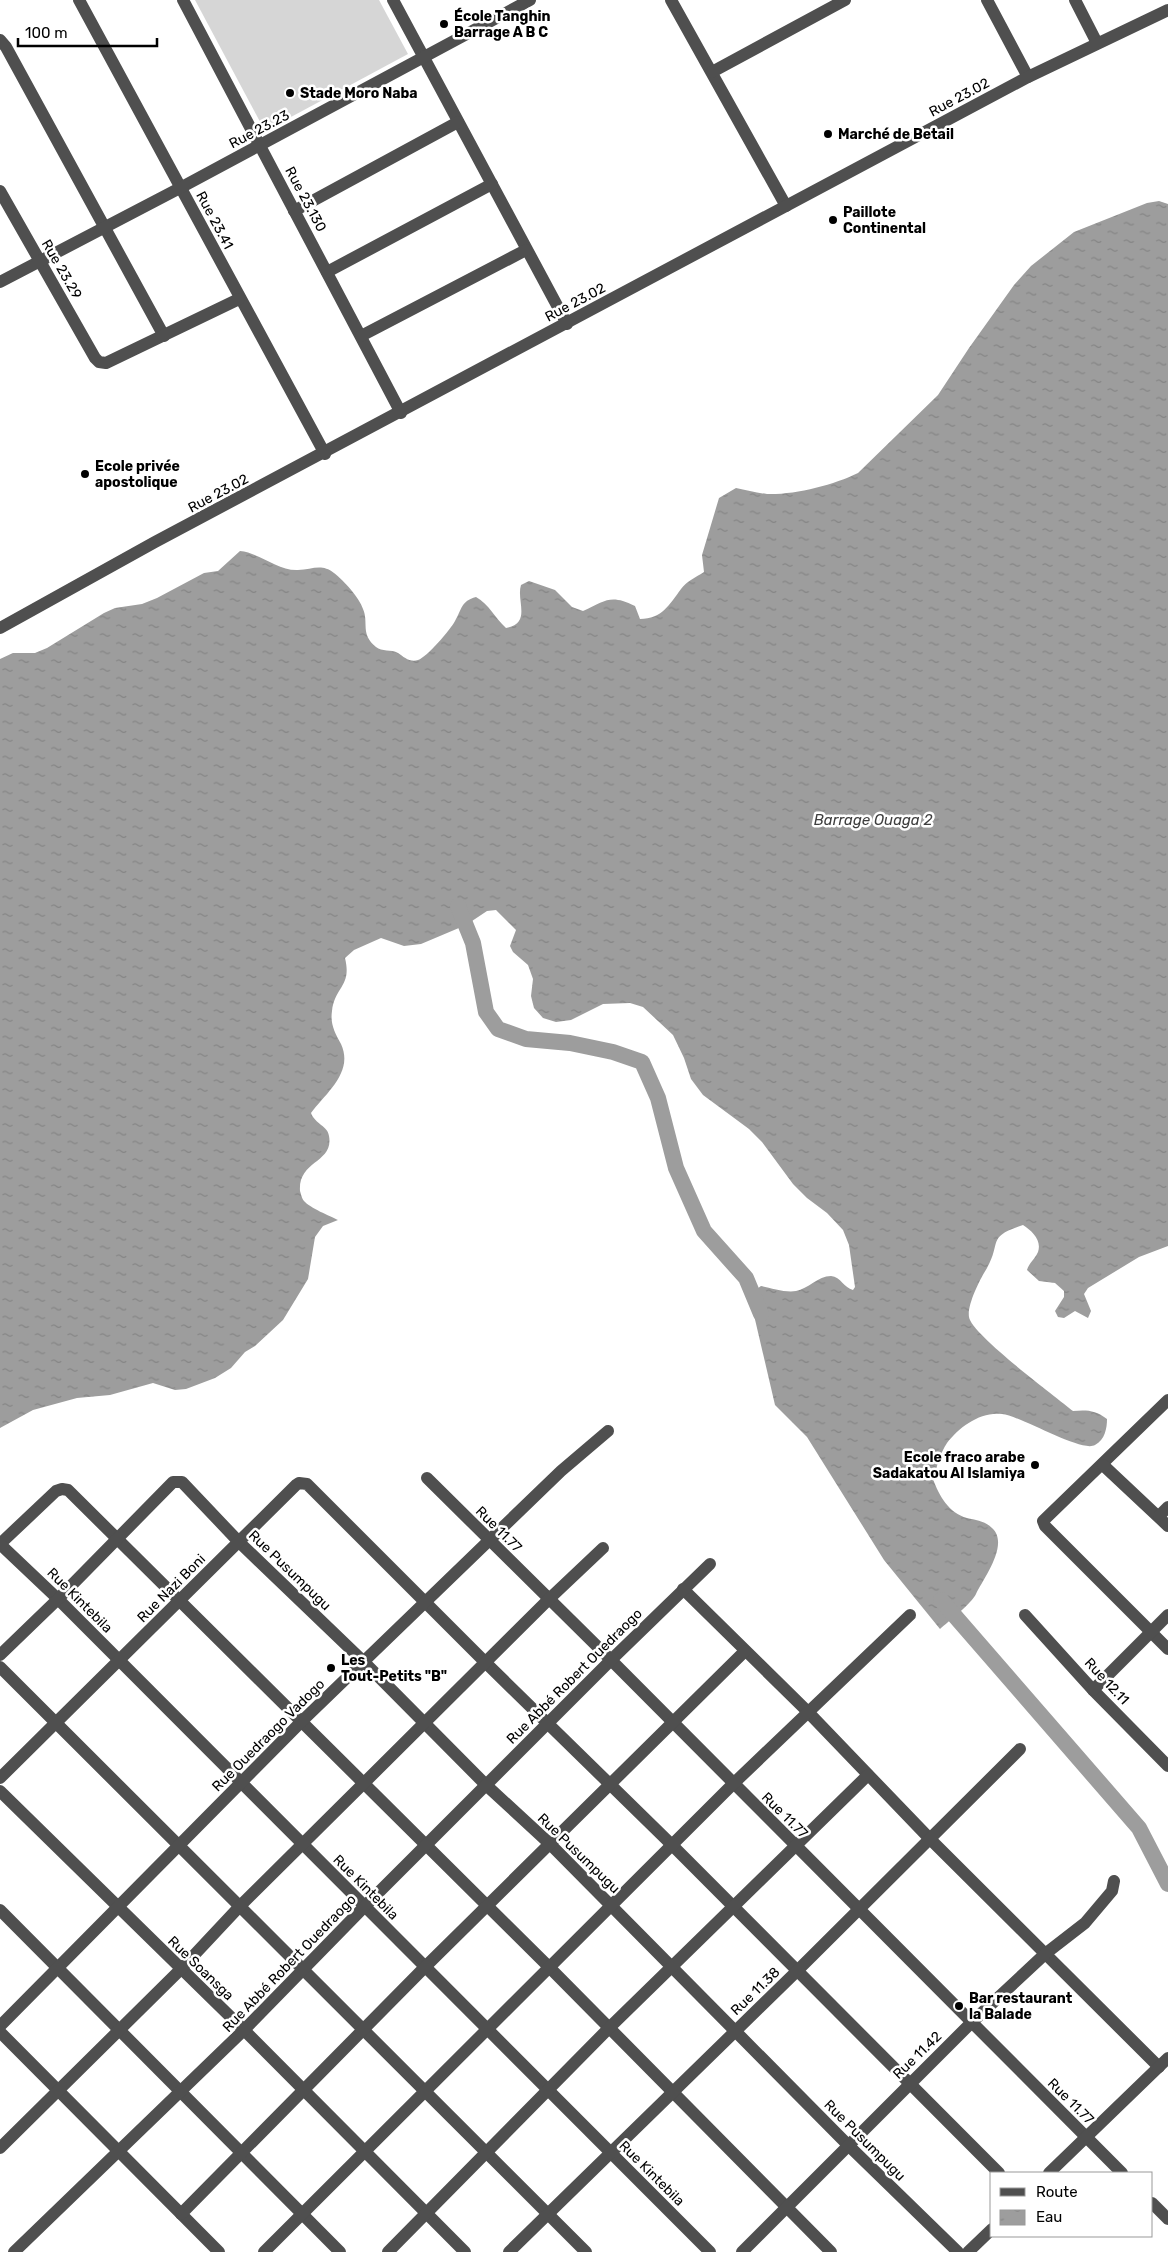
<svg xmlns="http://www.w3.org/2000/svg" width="1168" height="2252" viewBox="0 0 1168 2252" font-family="Rubik,sans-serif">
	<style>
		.garden { fill: #d6d6d6 }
		.water { fill: url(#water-ripples) }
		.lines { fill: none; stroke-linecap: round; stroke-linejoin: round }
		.river { stroke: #9d9d9d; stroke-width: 16 }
		.minor { stroke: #4f4f4f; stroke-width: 12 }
		.poi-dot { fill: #000; stroke: #fff; stroke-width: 2 }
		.labels { text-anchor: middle; stroke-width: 5; stroke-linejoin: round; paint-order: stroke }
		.poi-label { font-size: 14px; font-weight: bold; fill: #000; stroke: #fff; text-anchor: start }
		.street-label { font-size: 14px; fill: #000; stroke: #fff }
		.water-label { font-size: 15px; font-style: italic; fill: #3e3e3e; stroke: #fff }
	</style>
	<defs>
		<pattern id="water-ripples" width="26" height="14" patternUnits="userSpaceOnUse" patternTransform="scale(1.25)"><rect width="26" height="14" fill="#9d9d9d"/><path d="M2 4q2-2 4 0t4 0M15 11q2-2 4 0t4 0" fill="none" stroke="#858585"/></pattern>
	</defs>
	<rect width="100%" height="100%" fill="#fff"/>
	<path class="garden" d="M195,0H379L408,54L265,131Z"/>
	<path class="water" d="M1159,201L1168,204V1246L1139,1257L1088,1288L1084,1294L1091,1311L1088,1318L1075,1311L1064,1318L1058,1317L1055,1311L1064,1297V1291L1055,1283L1039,1281L1027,1270C1029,1263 1035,1259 1038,1252C1042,1240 1032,1231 1023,1225C986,1237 1002,1241 987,1268C980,1279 967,1305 969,1317C971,1334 1056,1397 1073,1411C1087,1410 1095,1410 1107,1419C1107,1428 1105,1440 1095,1445C1081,1453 1021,1416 1002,1414C981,1411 959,1427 947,1443C940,1453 937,1467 933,1479C939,1496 949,1513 967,1518C976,1520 985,1521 992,1528C1010,1544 983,1579 976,1594C972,1603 948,1622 940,1629L884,1560L807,1437L775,1405L750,1298L754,1291L761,1286C771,1288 786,1293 796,1291C808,1289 818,1276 831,1276C841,1277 844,1288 853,1290L855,1287L849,1245L843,1230L827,1213L807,1198L793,1184L762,1142L749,1129L703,1095L691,1079L684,1058L673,1035L643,1007L630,1003L603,1004L571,1020L556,1022L543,1018L534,1008L531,996L533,979L528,965L513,952L510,946L516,930L496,910L487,911L466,925L421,944L404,946L381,938L354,950L345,958C352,987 335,986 332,1011C330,1024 335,1033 341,1044C354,1072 326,1093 311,1113C315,1124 328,1126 329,1136C334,1163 298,1160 300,1191C301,1194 302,1199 304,1201C310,1208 330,1216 338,1220L323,1226L315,1237L308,1279L283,1320L255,1346L245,1352L231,1368L215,1378L186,1389L175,1390L153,1383L110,1395L77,1398L33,1410L0,1428V659L13,653H35L47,648L104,613L115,608L142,604L157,598L204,573L218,571L240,551C260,553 278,571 298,570C312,570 321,563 334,573C344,581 359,597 363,609C369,623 360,634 376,647C382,652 391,649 398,653C404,657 410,663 418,660C427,657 450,630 455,621C462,609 461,601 476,597C489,604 495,618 506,628C532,623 516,601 521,585L529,581L555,590L572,607L583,611C606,600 611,594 635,606L640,619C662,619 669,605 681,589C686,582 696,577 704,572L702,555L719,498L736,488C746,490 757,493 767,494C794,495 834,485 858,473L938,395L969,348L1014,285L1031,266L1074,232L1147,203Z"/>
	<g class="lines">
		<g class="river">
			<path d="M458,906L473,943L486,1012L498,1029L526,1039L570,1043L613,1052L642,1062L658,1098L676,1168L704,1231L746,1278L761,1314"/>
			<path d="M941,1600L1139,1828L1168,1884"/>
		</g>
		<g class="minor">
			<path d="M79,0L325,454"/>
			<path d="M183,0L401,413"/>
			<path d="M393,0L567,324"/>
			<path d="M671,0L786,206"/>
			<path d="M987,0L1028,77"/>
			<path d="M1075,0L1097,43"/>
			<path d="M0,40L6,47L164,336"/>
			<path d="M712,72L845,0"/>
			<path d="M0,191L95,358L99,362L106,363L239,299"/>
			<path d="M294,211L458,122"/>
			<path d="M327,272L492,184"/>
			<path d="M0,282L180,188L530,0"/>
			<path d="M361,336L526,250"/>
			<path d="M0,628L155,542L1028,77L1168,10"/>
			<path d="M1168,1400L1043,1521L1045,1526L1168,1649"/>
			<path d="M1103,1465L1168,1526"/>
			<path d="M427,1478L611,1660L1122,2173"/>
			<path d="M1159,1516L1168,1507"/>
			<path d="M0,1544L56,1491L62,1489L68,1490L550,1968L831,2252"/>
			<path d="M0,1544L58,1599L710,2252"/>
			<path d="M683,1589L807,1711L930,1839L1159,2067"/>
			<path d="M1025,1615L1093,1690L1168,1766"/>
			<path d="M0,1655L58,1599L173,1482H182L239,1542L364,1662L486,1785L550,1844L848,2145L958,2252"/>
			<path d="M0,1667L586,2252"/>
			<path d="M1093,1690L1168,1615"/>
			<path d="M0,1778L296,1485L299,1483L307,1484L486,1663L673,1846L999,2173"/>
			<path d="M0,1791L244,2030L465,2252"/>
			<path d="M0,1910L340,2252"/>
			<path d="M0,2026L301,1722L561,1471L608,1431"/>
			<path d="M0,2032L219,2252"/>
			<path d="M0,2148L181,1969L240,1906L364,1783L548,1600L603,1548"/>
			<path d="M1049,2173L1168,2058"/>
			<path d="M1152,2203L1168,2219"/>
			<path d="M181,2214L425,1967L745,1651"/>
			<path d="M14,2252L244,2030L365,1906L611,1660L710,1564"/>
			<path d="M264,2252L733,1784L910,1615"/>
			<path d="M388,2252L609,2028L868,1775"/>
			<path d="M509,2252L797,1971L1020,1749"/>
			<path d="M742,2252L971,2023L1045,1954L1085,1923L1112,1891L1114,1881"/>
			<path d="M968,2252L992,2229"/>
		</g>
	</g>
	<g class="poi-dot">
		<circle cx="444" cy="24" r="5"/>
		<circle cx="290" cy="93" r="5"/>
		<circle cx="828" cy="134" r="5"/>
		<circle cx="833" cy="220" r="5"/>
		<circle cx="85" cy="474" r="5"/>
		<circle cx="1035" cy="1465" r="5"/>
		<circle cx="331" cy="1668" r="5"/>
		<circle cx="959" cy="2006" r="5"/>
	</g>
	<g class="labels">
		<g class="poi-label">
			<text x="454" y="21">École Tanghin<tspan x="454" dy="16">Barrage A B C</tspan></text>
			<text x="300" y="98">Stade Moro Naba</text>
			<text x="838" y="139">Marché de Betail</text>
			<text x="843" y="217">Paillote<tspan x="843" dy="16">Continental</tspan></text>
			<text x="95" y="471">Ecole privée<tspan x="95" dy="16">apostolique</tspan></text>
			<text x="1025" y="1462" text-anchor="end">Ecole fraco arabe<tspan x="1025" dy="16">Sadakatou Al Islamiya</tspan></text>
			<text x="341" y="1665">Les<tspan x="341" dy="16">Tout-Petits "B"</tspan></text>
			<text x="969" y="2003">Bar restaurant<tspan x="969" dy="16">la Balade</tspan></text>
		</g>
		<g class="street-label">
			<text transform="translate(959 97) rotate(-28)" y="5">Rue 23.02</text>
			<text transform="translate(259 129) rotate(-28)" y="5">Rue 23.23</text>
			<text transform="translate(306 199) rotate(62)" y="5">Rue 23.130</text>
			<text transform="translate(215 220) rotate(62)" y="5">Rue 23.41</text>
			<text transform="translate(62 269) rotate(60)" y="5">Rue 23.29</text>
			<text transform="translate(575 302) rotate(-28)" y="5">Rue 23.02</text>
			<text transform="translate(218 493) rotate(-28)" y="5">Rue 23.02</text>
			<text transform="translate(499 1529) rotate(45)" y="5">Rue 11.77</text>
			<text transform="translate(290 1570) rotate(44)" y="5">Rue Pusumpugu</text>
			<text transform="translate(171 1588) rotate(-45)" y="5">Rue Nazi Boni</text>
			<text transform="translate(80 1600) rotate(45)" y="5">Rue Kintebila</text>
			<text transform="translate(574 1676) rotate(-45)" y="5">Rue Abbé Robert Ouedraogo</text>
			<text transform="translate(1107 1681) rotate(47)" y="5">Rue 12.11</text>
			<text transform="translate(268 1735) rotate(-45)" y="5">Rue Ouedraogo Vadogo</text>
			<text transform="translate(785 1815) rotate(45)" y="5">Rue 11.77</text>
			<text transform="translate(579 1853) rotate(44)" y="5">Rue Pusumpugu</text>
			<text transform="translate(366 1887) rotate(45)" y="5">Rue Kintebila</text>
			<text transform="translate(289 1963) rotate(-46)" y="5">Rue Abbé Robert Ouedraogo</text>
			<text transform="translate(201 1968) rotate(44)" y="5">Rue Soansga</text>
			<text transform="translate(755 1991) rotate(-44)" y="5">Rue 11.38</text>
			<text transform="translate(917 2055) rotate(-44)" y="5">Rue 11.42</text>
			<text transform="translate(1071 2101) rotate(45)" y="5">Rue 11.77</text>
			<text transform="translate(865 2140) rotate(45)" y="5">Rue Pusumpugu</text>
			<text transform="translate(652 2173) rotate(45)" y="5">Rue Kintebila</text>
		</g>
		<g class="water-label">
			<text x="873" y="825">Barrage Ouaga 2</text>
		</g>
	</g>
	<rect x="990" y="2172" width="162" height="65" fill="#ffffff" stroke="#999999"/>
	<rect x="1000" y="2188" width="25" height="8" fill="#4f4f4f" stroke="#999999"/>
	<text x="1036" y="2197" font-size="15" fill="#000000">Route</text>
	<rect x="1000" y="2210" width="25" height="15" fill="url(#water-ripples)" stroke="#999999"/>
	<text x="1036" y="2222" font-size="15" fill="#000000">Eau</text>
	<path d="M18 38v8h139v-8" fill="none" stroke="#000000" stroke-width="2.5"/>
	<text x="25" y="38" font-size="15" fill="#000000" stroke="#ffffff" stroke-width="4" paint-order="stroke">100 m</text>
</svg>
